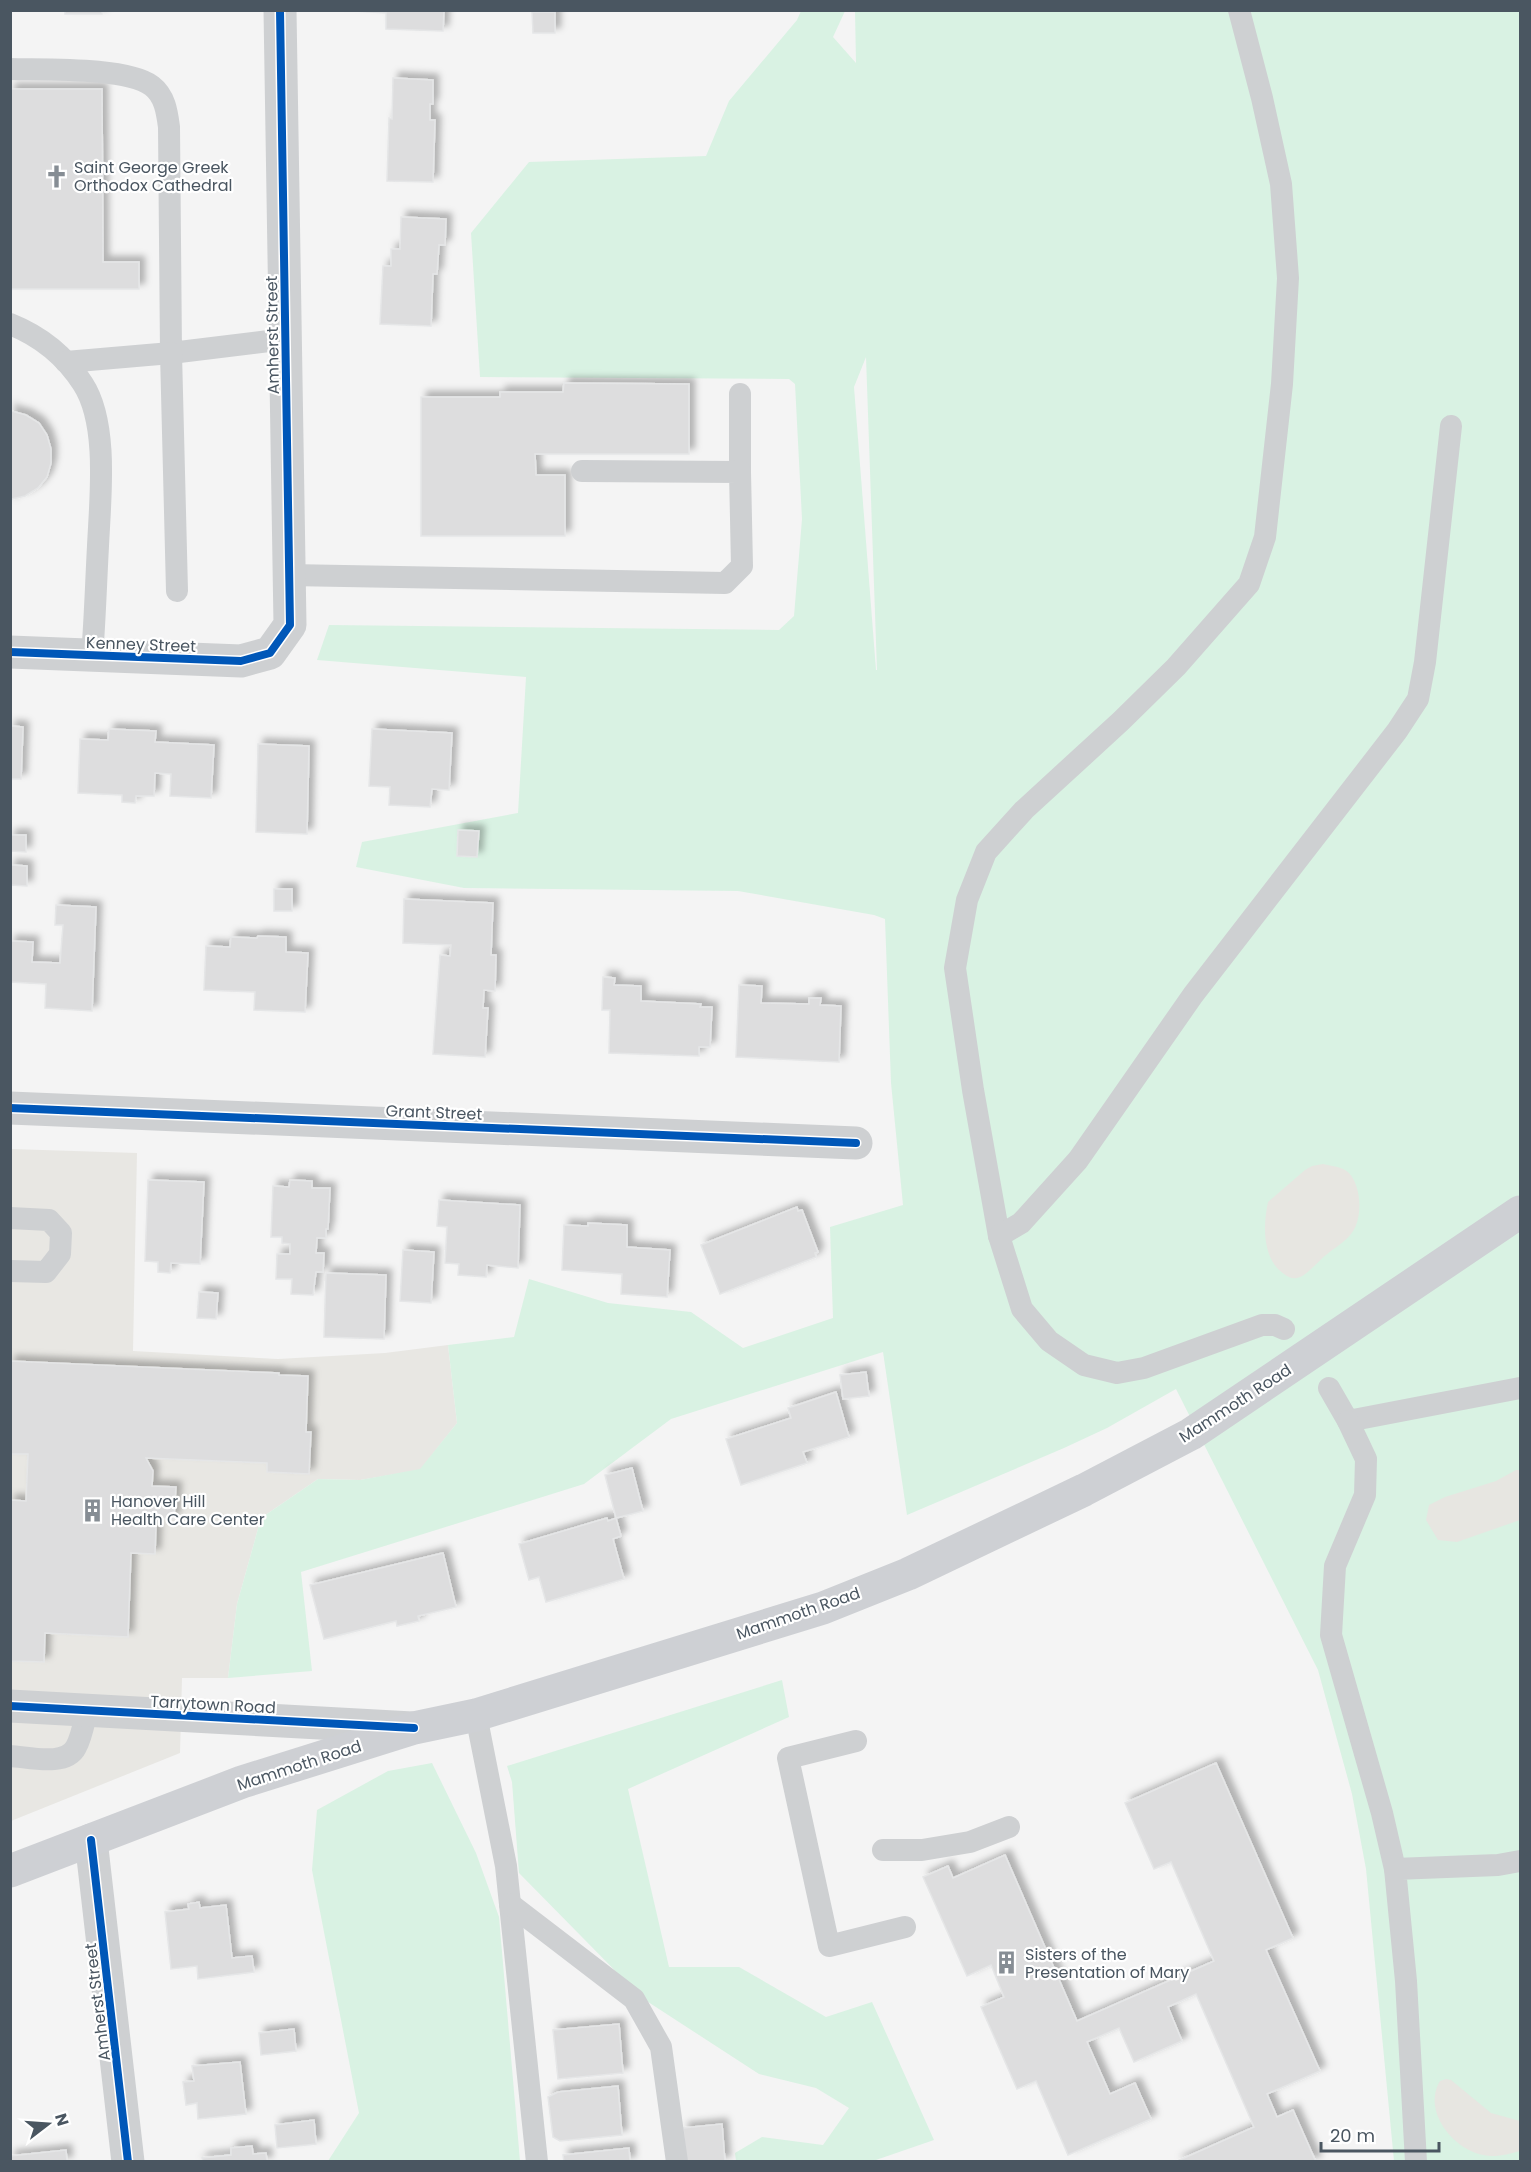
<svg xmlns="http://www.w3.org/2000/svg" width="1531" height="2172" viewBox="0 0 1531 2172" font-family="Poppins,sans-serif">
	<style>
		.commercial { fill: #e8e7e3 }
		.green { fill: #d9f2e3; fill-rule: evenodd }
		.sand { fill: #e7e6e1 }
		.building { fill: #ddddde; stroke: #e5e6e7; stroke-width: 1.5; filter: url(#shadow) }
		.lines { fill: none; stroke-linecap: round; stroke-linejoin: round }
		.lane { stroke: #ced0d2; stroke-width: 22 }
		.street { stroke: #ced0d2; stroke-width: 33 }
		.secondary { stroke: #ced0d4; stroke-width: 33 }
		.cycleway-casing { stroke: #fff; stroke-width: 11 }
		.cycleway { stroke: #0057b8; stroke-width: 8 }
		.labels { text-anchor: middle; stroke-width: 4.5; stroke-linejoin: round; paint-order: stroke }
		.poi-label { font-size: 16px; fill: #4a5661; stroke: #fff; text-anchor: start }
		.street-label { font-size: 16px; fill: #4a5661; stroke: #fff }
	</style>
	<defs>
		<filter id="shadow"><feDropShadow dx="5.5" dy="-5.5" stdDeviation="3" flood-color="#0004"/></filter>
	</defs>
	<rect width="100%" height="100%" fill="#f4f4f4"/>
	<path class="commercial" d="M11,1149L137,1153L133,1351L278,1359L385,1353L448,1345L457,1423L420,1470L360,1480L318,1479L261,1518L237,1604L228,1678H182L180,1753L11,1821Z"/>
	<g class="green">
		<path d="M801,11H845L833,37L856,63L855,11H1520V2161H1394L1366,1869L1352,1794L1318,1670L1176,1389L1107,1428L1064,1448L907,1515L883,1352L671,1419L584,1484L301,1572L312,1671L228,1678L237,1604L261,1518L318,1479L360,1480L420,1469L457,1423L448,1345L514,1337L529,1279L608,1303L691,1312L743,1348L833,1318L830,1227L903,1205L891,1083L885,919L874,915L738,891L464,888L356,867L362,842L518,813L526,677L317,660L329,625L779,630L794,616L802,519L795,384L789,379L480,377L471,233L529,162L706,156L729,101L797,20ZM866,357L877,670H876L854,387Z"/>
		<path d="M782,1680L789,1717L628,1789L669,1967H739L826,2017L872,2002L934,2140L873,2161H736L735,2153L762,2137L823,2145L849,2108L816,2088L759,2074L642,1998L519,1873L512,1782L507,1766Z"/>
		<path d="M432,1763L476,1853L499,1917L520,2161H328L359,2113L312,1870L317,1810L388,1771Z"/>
	</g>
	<g class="sand">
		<path d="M1323,1164C1332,1166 1343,1167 1349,1173C1362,1187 1363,1220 1351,1234C1344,1243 1334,1248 1326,1255C1318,1261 1307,1276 1297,1278C1292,1279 1288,1277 1284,1274C1262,1259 1263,1225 1268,1202L1305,1170L1312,1166Z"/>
		<path d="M1516,1470H1520V1520L1457,1542L1438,1540L1426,1520L1429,1505L1445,1497L1496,1481Z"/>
		<path d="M1446,2079L1451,2080L1491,2113L1520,2121V2151C1509,2154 1495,2158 1483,2155C1453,2149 1422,2111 1440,2081Z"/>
	</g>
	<g class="building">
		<rect x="65" y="10" width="37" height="4"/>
		<path d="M338,10H444L443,31L386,29V13Z"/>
		<path d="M532,12H555V33H533Z"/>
		<path d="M393,78L433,80V104H430V120H435L433,182L387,181L389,118L392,119Z"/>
		<path d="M10,89H102L103,262H139V289H10Z"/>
		<path d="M401,217L446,219L445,245H439L437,274H433L431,326L380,324L383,266H391V249H400Z"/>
		<path d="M564,383L689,384V454H535L536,475H565V536H421V397H500V392H563Z"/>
		<path d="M10,407L11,411L26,415L39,423L47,435L51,449V463L47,477L38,488L25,496L12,499L10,504Z"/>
		<path d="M10,726L23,727L21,779H10Z"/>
		<path d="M109,729L156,731L155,742L214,745L211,798L170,796L171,774L155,773L154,796H136L135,803L122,802V795L78,793L80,739L108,740Z"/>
		<path d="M372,729L452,733L449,790L432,789L430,807L389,805L390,787L369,786Z"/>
		<path d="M258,744L309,746L307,834L256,832Z"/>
		<path d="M458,830L479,831L477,857L457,856Z"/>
		<path d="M10,835H26V852L10,851Z"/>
		<path d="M10,865L27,866V886L10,885Z"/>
		<rect x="274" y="889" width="18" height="22"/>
		<path d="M404,899L493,903L491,955H496L495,991L484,990L483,1008H488L485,1057L433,1054L440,955L450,956L451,945L403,943Z"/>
		<path d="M56,905L96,907L92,1011L45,1008L46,984L10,982V941L33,942L32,962L60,963L63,925H55Z"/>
		<path d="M258,936L286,937V952L308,953L305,1012L254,1010L255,992L204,990L206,946L230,947L231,937L257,938Z"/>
		<path d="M603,977L615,978L614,985L641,986V1001L701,1004L700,1007H712L710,1047H699V1056L609,1053L610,1010H602Z"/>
		<path d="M739,985L762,986L761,1003L809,1004V998H821L820,1005L841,1006L839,1062L736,1057Z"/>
		<path d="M148,1180L204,1182L200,1264L171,1263L170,1273L158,1272V1262L145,1261Z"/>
		<path d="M290,1180L312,1181V1188H330L328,1229H326V1238H317L316,1253H324L323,1272H316L313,1295L291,1294L292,1279H276L277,1254H290V1244L282,1243V1237H271L273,1186L289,1187Z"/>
		<path d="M439,1200L520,1205L518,1268L487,1265L486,1277L458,1275L459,1264L445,1263L447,1227L437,1226Z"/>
		<path d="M797,1207L798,1211L802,1210L818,1252L815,1253L816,1257L720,1294L701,1245Z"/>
		<path d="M588,1223L627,1225V1247L670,1250L667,1297L621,1294L622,1274L562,1270L564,1225L588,1226Z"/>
		<path d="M403,1250L434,1252L431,1303L400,1301Z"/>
		<path d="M326,1273L386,1275L384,1339L324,1337Z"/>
		<path d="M199,1292L218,1293L216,1319L197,1318Z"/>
		<path d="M10,1361L279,1373V1375L308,1376L306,1432H311L309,1474L267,1472V1463L146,1458L153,1471L152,1486L176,1487L174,1519H151V1525L156,1526L155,1554L131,1553L128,1637L45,1633L44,1662L10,1661V1500L26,1501L28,1454H10Z"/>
		<path d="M866,1372L869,1396L843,1399L840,1375Z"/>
		<path d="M836,1392L849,1437L803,1452L807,1463L741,1485L726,1439L791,1418L788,1408Z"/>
		<path d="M632,1468L643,1511L616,1518L605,1475Z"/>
		<path d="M607,1518L608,1521L616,1518L621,1536L613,1539L624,1579L546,1602L539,1577L529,1580L519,1544Z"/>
		<path d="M443,1553L456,1607L418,1616L419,1621L397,1626L396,1621L324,1639L310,1585Z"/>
		<path d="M1216,1763L1293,1938L1266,1950L1320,2071L1267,2094L1277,2117L1293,2110L1316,2162H1175L1254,2127L1196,1994L1168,2007L1182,2041L1134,2062L1119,2028L1087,2042L1110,2094L1135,2083L1151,2119L1068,2155L1036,2081L1017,2089L981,2007L1004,1997L991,1965L967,1976L923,1877L948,1866L953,1878L1005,1855L1077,2021L1214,1961L1171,1862L1154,1869L1125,1803Z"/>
		<path d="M199,1902L200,1908L226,1905L232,1958L252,1956L254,1972L198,1979L197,1966L171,1969L165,1912L189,1909L188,1904Z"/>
		<path d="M619,2024L623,2073L558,2079L553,2030Z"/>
		<path d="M294,2029L296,2051L261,2055L259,2033Z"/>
		<path d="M240,2062L246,2114L198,2119L197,2103L186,2105L183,2082L194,2081L192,2066Z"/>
		<path d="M618,2086L622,2135L560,2141L553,2137L548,2097L558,2092Z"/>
		<path d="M314,2120L316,2144L277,2148L275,2125Z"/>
		<path d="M722,2124L725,2162H686L683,2128Z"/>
		<path d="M252,2146L253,2154L266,2153L267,2162H196L203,2161L202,2158L231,2155V2148Z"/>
		<path d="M629,2148L630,2162H564L563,2155Z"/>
		<path d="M66,2150L67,2162H10V2156Z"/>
	</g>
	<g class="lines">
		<g class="lane">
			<path d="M1239,10L1262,98L1281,184L1288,278L1282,384L1265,537L1249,584L1176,667L1121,721L1024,810L986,852L967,900L955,968L973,1090L999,1236L1022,1309L1049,1341L1084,1365L1117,1373L1144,1368L1262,1325H1275L1284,1329"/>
			<path d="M10,69C44,70 127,67 152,86C165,96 167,112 169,127L171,353L285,339"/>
			<path d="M10,324C40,336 66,357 83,384C109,424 100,500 98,546C96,582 95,619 92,656"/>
			<path d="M66,362L171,353L177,591"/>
			<path d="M740,472V394"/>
			<path d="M289,575L725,583L742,566L740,472L582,471"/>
			<path d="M10,1218L49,1220L61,1233L60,1254L46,1272L10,1271"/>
			<path d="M999,1236L1021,1223L1078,1160L1193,995L1397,731L1418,699L1425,662L1451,426"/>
			<path d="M1329,1388L1348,1421L1520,1388"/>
			<path d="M1348,1421L1366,1459L1365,1495L1335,1566L1331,1635L1382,1813L1395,1869"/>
			<path d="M476,1715L506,1866L537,2162"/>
			<path d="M856,1741L788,1758L829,1946L905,1927"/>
			<path d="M10,1756C29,1757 66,1767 76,1747C82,1736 84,1722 87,1710"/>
			<path d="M883,1850H922L970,1842L1009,1827"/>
			<path d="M510,1904L634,1999L661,2047L677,2162"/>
			<path d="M1416,2162L1406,1981L1395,1869L1498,1865L1520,1861"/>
		</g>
		<g class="street">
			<path d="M10,652L241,661L270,653L290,625L280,10"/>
			<path d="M10,1108L856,1143"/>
			<path d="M10,1706L412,1728"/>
			<path d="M91,1840L128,2162"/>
		</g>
		<path class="secondary" d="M10,1871L242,1782L414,1728L476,1715L823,1608L908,1574L1084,1490L1191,1434L1520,1212"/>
		<defs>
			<g id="cycleway">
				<path d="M10,652L241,661L270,653L290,625L280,10"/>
				<path d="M10,1108L856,1143"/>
				<path d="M10,1706L414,1728"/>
				<path d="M91,1840L128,2162"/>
			</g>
		</defs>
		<use href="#cycleway" class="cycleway-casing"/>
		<use href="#cycleway" class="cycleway"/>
	</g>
	<defs>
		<symbol id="church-bare" viewBox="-9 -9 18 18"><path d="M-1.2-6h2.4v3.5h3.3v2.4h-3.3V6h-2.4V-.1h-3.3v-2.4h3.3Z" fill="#868d94" stroke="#fff" stroke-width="2.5" paint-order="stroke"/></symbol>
		<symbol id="building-bare" viewBox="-9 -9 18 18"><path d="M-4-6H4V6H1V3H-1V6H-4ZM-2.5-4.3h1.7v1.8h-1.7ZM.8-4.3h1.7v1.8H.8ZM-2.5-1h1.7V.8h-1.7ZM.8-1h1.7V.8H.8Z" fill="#868d94" stroke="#fff" stroke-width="2.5" paint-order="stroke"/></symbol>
	</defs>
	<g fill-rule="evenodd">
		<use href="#church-bare" x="40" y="160" width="33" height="33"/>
		<use href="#building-bare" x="76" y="1494" width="33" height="33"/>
		<use href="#building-bare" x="990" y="1946" width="33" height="33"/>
	</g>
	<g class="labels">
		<g class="poi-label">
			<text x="74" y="173">Saint George Greek<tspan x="74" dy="18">Orthodox Cathedral</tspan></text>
			<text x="111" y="1507">Hanover Hill<tspan x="111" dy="18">Health Care Center</tspan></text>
			<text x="1025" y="1960">Sisters of the<tspan x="1025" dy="18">Presentation of Mary</tspan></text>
		</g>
		<g class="street-label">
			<text transform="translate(272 335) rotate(-91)" y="6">Amherst Street</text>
			<text transform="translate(141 644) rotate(2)" y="6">Kenney Street</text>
			<text transform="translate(434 1112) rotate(2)" y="6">Grant Street</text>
			<text transform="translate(1235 1403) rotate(-33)" y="6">Mammoth Road</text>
			<text transform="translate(798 1613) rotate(-19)" y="6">Mammoth Road</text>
			<text transform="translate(213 1704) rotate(3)" y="6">Tarrytown Road</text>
			<text transform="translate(299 1765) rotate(-18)" y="6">Mammoth Road</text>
			<text transform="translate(97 2002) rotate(-97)" y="6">Amherst Street</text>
		</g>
	</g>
	<rect width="1531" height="2172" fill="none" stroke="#4a5661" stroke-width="24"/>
	<g transform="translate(48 2124) rotate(73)" stroke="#ffffff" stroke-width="4.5" paint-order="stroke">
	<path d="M0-4.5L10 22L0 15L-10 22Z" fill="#4a5661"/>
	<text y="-9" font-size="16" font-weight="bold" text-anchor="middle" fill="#4a5661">N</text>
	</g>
	<path d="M1321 2142v9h118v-9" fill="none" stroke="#4a5661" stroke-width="3"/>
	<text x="1330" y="2142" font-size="18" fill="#4a5661" stroke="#ffffff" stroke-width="4.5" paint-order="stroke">20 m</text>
</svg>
